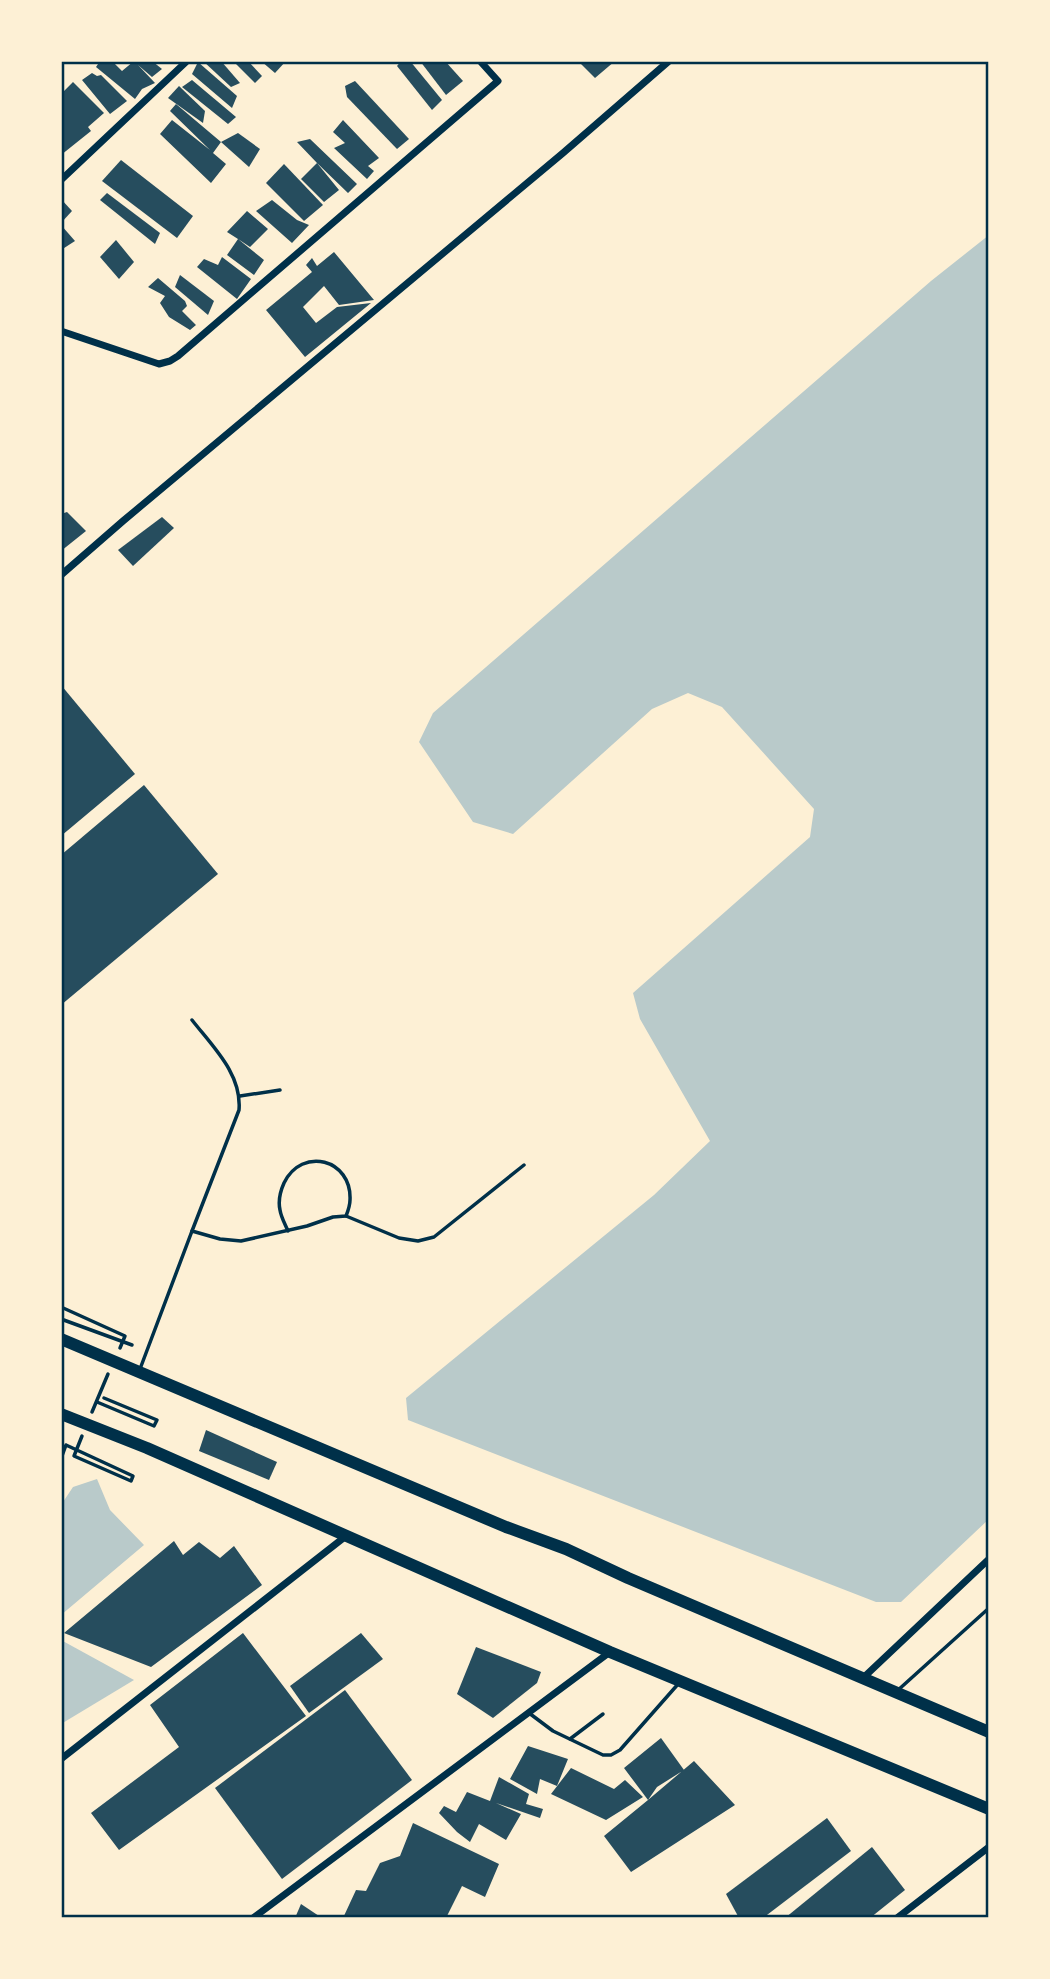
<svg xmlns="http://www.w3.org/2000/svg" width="1050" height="1979" viewBox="0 0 1050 1979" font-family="'Alegreya Sans',sans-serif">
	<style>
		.green { fill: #b9caca }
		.building { fill: #264d5e }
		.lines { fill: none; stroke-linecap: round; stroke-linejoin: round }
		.path { stroke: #003049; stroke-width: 3.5 }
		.service { stroke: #003049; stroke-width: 3.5 }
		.minor { stroke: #003049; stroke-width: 7 }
		.trunk { stroke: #003049; stroke-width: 12 }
		.neatline { fill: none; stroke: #003049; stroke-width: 2.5 }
	</style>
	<rect width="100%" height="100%" fill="#fdf0d5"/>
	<g class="green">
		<path d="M989,235V1519L901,1602H876L408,1420L406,1398L654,1195L710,1141L640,1019L633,993L810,837L814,809L722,707L688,693L652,709L513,834L473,822L419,742L433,713L931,281Z"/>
		<path d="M97,1479L110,1510L144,1545L61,1615V1505L73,1487Z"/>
		<path d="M61,1640L134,1680L61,1724Z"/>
	</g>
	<g class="building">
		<path d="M100,61H112L122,71L134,61H152L162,69L152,77L138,65L155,83L142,89L135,99L96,67Z"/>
		<path d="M203,61H221L240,83L231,87Z"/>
		<path d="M233,61H248L262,76L255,83Z"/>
		<path d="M261,61H286L275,73Z"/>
		<path d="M401,61H410L442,100L432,110L397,66Z"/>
		<path d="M420,61H445L463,81L446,95Z"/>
		<path d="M578,61H615L595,78Z"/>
		<path d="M198,62L237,96L232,108L192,74Z"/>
		<path d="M92,73L97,76L101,75L127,101L110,114L82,80Z"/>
		<path d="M192,80L236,117L228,124L182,87Z"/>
		<path d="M355,81L409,139L397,149L347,97L345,86Z"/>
		<path d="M73,82L104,113L88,127L91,131L61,155V94Z"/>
		<path d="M179,86L205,111L203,123L168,98Z"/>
		<path d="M176,104L221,142L213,153L226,164L211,183L160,134L172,120L210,150L170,111Z"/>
		<path d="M343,120L379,158L368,166L374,171L367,179L334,148L345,143L333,132Z"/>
		<path d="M238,133L260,149L249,167L221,142Z"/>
		<path d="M310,139L357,184L348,193L317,163L339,190L324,202L301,179L317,163L297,142Z"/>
		<path d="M121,160L193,216L177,238L102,181Z"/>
		<path d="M284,164L323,205L304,221L266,183Z"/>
		<path d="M107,193L160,233L155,244L100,200Z"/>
		<path d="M61,199L72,211L61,223Z"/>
		<path d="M272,200L297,220L309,225L292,243L256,211Z"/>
		<path d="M247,211L268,229L250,247L238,239L264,260L254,275L227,255L238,239L227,232Z"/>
		<path d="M61,225L75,241L61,250Z"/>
		<path d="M116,240L134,262L119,279L100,257Z"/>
		<path d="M334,252L374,300L339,305L324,286L303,307L316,323L337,307L371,303L305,357L266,310L312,272L306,265L312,258L317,266Z"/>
		<path d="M222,257L251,279L237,299L197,267L204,259L218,265Z"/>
		<path d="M180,275L214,301L208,315L175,287Z"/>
		<path d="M158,278L185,301L187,306L182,311L196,325L190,330L169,317L160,303L165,296L148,287Z"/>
		<path d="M67,512L86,531L61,551V514Z"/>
		<path d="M162,517L174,528L133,566L118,550Z"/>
		<path d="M61,685L135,774L61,836Z"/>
		<path d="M144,785L218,874L61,1005V855Z"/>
		<path d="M206,1430L277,1462L269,1480L199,1451Z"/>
		<path d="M174,1541L183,1555L199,1542L220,1558L234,1546L262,1585L151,1667L64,1633Z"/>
		<path d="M243,1633L306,1716L119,1850L91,1813L179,1747L150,1705Z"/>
		<path d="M361,1633L383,1659L309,1713L290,1686Z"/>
		<path d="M476,1647L541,1672L537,1683L493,1718L457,1694Z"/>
		<path d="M345,1690L412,1780L282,1879L215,1788Z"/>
		<path d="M661,1738L684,1770L657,1787L648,1800L694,1761L735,1805L631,1872L604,1836L648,1800L624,1768Z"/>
		<path d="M528,1746L568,1759L557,1786L540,1779L537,1794L510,1779Z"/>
		<path d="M571,1768L614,1789L625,1780L643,1797L606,1820L551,1794Z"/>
		<path d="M499,1777L529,1794L526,1804L543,1809L540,1818L496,1803L521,1814L506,1840L479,1824L470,1842L457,1832L439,1813L444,1806L456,1812L467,1792L490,1801Z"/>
		<path d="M827,1818L851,1851L763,1918H739L726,1894Z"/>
		<path d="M413,1823L499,1864L485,1897L462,1886L446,1918H343L356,1890L366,1891L380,1863L400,1856Z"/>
		<path d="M872,1847L905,1890L870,1918H785Z"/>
		<path d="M301,1904L322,1918H295Z"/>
	</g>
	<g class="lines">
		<g class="path">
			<path d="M61,1307L125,1336L120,1348"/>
			<path d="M61,1319L132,1345"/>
			<path d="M97,1402L154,1426L157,1420L104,1398"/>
			<path d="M92,1412L108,1374"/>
			<path d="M62,1456L66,1445L133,1476L131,1481L74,1456L82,1436"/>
		</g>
		<g class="service">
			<path d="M192,1020C213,1047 242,1074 239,1110L192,1231L220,1239L241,1241L307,1226L333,1217L346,1216C348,1211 350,1205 350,1200C352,1159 302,1146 284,1183C280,1192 278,1201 280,1210C281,1217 285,1224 288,1231"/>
			<path d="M240,1096L280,1090"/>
			<path d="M346,1216L399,1238L418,1241L434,1237L524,1165"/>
			<path d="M140,1369L192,1231"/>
			<path d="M897,1691L989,1608"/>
			<path d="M529,1713L553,1731L603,1755H611L620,1750L679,1683"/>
			<path d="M570,1739L603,1714"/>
		</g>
		<g class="minor">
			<path d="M61,180L187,61"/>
			<path d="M61,331L159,364L170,361L178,356L498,81L480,61"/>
			<path d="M61,575L123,521L563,153L669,61"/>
			<path d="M863,1678L989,1559"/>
			<path d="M61,1759L346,1536"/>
			<path d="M253,1918L610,1652"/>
			<path d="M897,1918L989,1847"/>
		</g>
		<g class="trunk">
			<path d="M61,1339L506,1527L566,1549L628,1578L989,1732"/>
			<path d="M61,1414L147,1448L610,1652L989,1809"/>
		</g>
	</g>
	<rect width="1050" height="1979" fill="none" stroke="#fdf0d5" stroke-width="126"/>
	<rect x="63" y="63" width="924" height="1853" class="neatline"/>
</svg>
